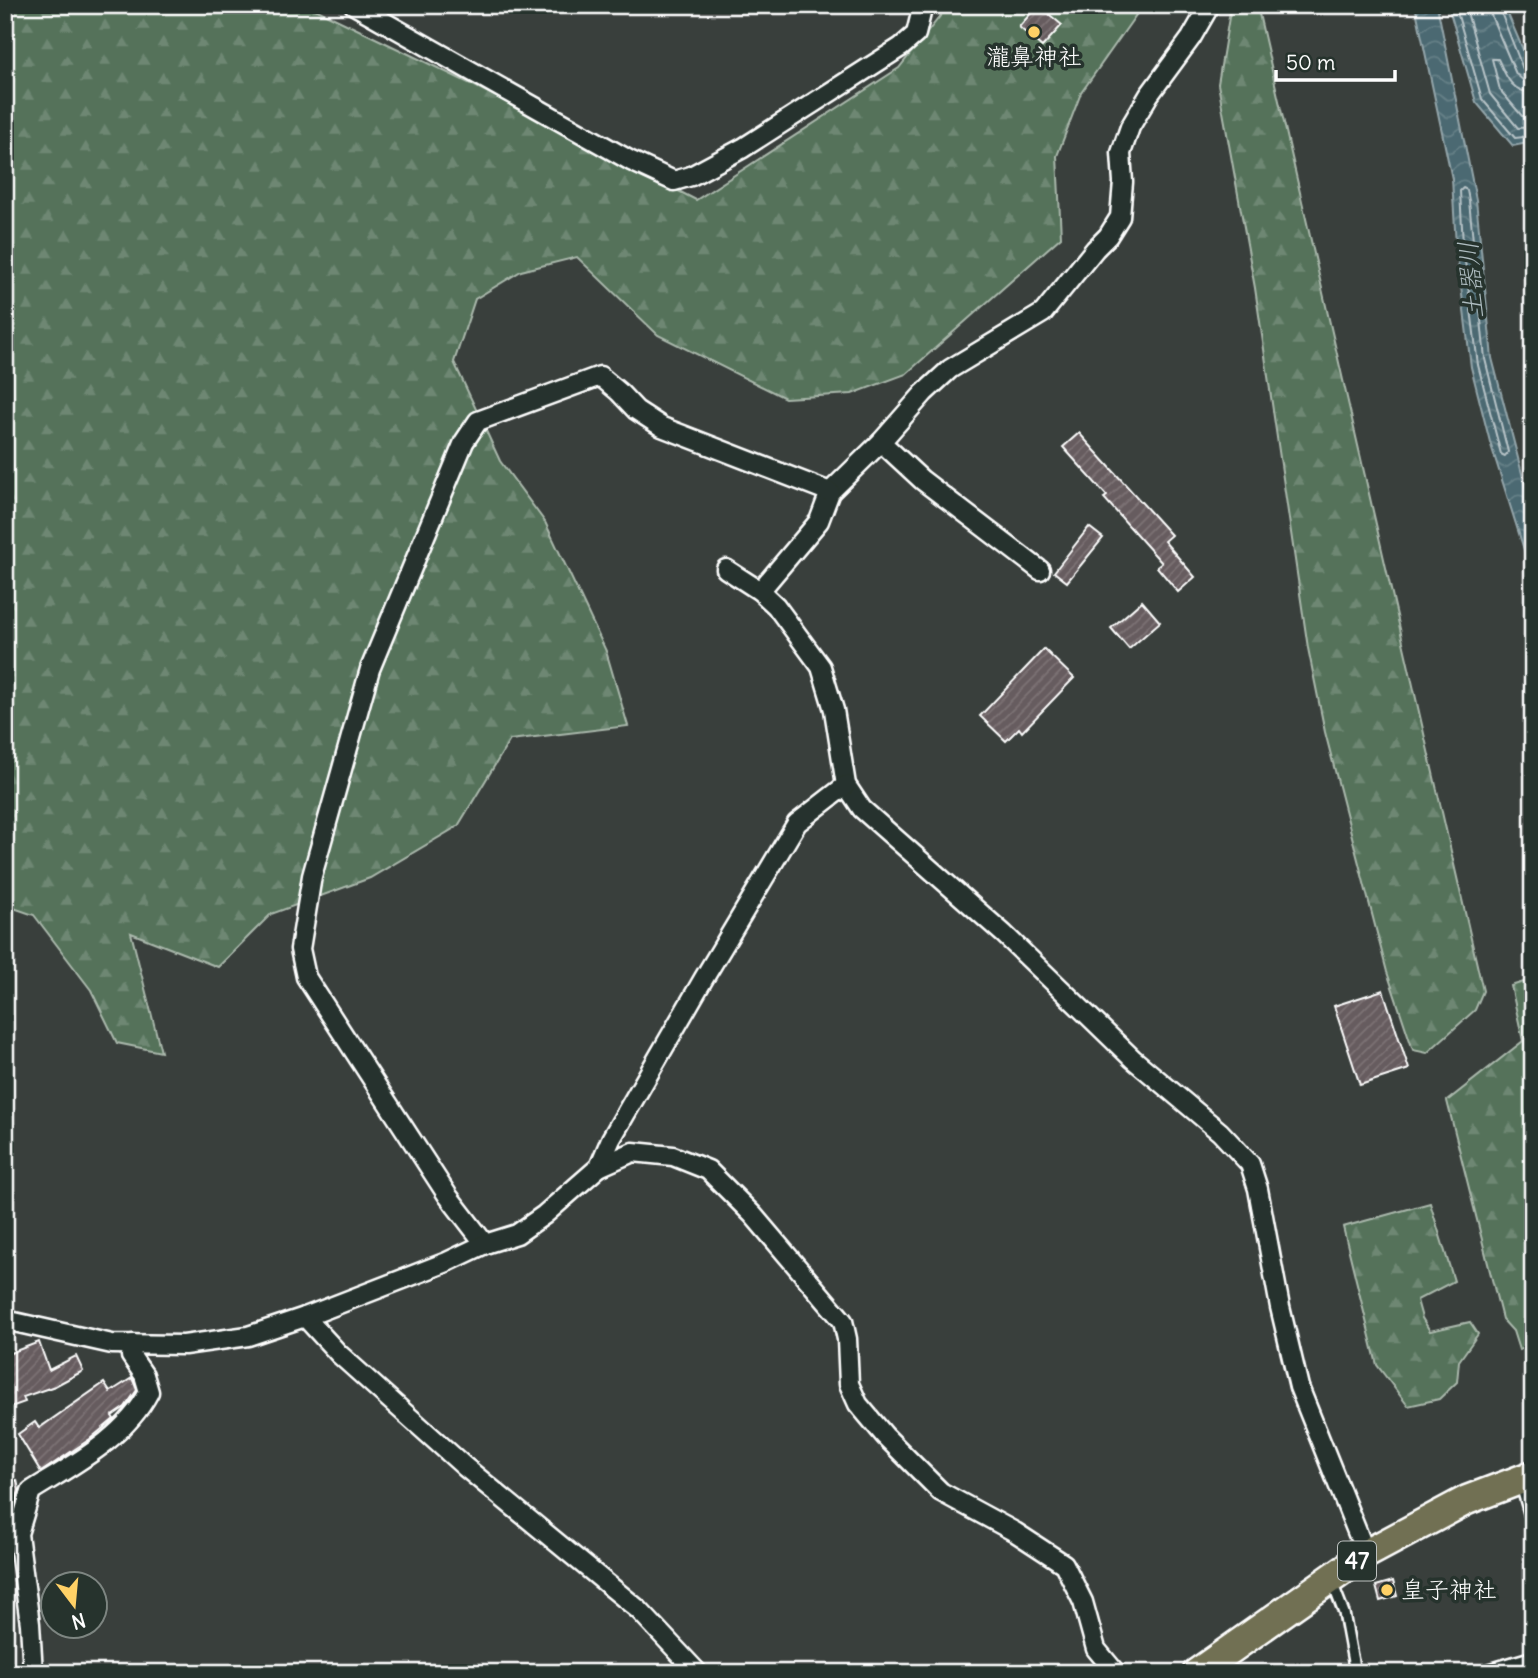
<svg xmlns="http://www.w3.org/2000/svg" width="1538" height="1678" viewBox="0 0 1538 1678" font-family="Delius,'Klee One',sans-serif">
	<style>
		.forest { fill: url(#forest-firs); stroke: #aab8ac; stroke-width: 2 }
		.water { fill: url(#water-waves); stroke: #93a5aa; stroke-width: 2 }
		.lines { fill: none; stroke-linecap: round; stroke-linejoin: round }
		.shore { stroke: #b7c3c7; stroke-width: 2 }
		.building { fill: url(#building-hatch); stroke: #fff; stroke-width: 2 }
		.service-casing { stroke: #fff; stroke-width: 14 }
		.minor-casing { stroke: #fff; stroke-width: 23 }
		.primary-casing { stroke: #fff; stroke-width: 33 }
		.service { stroke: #26332d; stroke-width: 9 }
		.minor { stroke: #26332d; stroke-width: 18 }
		.primary { stroke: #716f52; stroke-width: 28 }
		.poi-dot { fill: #ffd166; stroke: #26332d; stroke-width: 2.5 }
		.labels { text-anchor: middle; stroke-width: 7; stroke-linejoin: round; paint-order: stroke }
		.shield { fill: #26332d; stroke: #bec2c0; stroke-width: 2 }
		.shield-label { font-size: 23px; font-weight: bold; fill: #fff }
		.poi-label { font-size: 24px; fill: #fff; stroke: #26332d }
		.water-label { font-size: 26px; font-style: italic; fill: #aebcc0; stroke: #26332d }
	</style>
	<defs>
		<pattern id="forest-firs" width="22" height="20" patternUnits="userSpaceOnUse" patternTransform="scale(1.75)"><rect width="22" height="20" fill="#54725a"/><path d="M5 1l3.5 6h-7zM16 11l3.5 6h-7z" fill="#6e8773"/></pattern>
		<pattern id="water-waves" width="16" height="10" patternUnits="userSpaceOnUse" patternTransform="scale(1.75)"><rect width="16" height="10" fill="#4b6972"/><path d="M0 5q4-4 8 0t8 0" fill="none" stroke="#668087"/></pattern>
		<pattern id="building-hatch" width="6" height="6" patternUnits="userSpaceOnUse" patternTransform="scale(1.75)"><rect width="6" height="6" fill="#665b5e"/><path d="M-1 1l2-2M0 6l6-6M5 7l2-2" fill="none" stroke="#7d7476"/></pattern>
	</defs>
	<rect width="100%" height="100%" fill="#393f3c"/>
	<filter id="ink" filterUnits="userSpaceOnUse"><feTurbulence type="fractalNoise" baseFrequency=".0143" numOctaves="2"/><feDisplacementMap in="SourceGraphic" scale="14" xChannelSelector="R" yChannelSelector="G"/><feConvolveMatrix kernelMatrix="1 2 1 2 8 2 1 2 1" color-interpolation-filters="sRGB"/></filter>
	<g filter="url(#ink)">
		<g class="forest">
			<path d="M5,5H307L473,85L696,200L899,68L949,5H1143L1081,93L1057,156L1061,237L906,374L852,394L785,398L658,335L577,257L521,271L475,299L454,362L500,461L545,522L606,651L628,726L510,740L458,826L370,878L271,914L218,967L131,933L161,1052L117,1043L91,990L34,915L5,905Z"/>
			<path d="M1231,5H1257L1483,991L1475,1010L1427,1053L1413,1050L1387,972L1325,732L1308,648L1255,288L1218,84Z"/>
			<path d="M1533,979V1345L1519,1350L1513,1331L1502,1319L1447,1101L1523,1041L1511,986Z"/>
			<path d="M1430,1203L1454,1281L1417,1300L1422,1318L1430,1331L1470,1322L1478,1334L1459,1361L1457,1382L1439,1399L1408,1406L1377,1365L1343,1227Z"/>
		</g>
		<g class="water">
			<path d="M1415,5H1437L1476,200L1492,358L1533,516V578L1490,442L1471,367L1456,246L1452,179Z"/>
			<path d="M1448,5H1504L1533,73V142L1513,146L1476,102Z"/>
		</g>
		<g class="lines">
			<g class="shore">
				<path d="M1455,5L1482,99L1515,138L1533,136"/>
				<path d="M1465,5L1490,94L1518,128L1533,127"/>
				<path d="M1489,5L1490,13L1516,74L1524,81L1533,82"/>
				<path d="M1498,5L1523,69L1527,73H1533"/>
				<path d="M1533,93C1511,92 1506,76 1498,59H1492L1500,90L1522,116L1533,117"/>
				<path d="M1463,188L1467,190L1469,201L1485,359L1508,452L1505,456L1501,454L1478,365L1463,245L1460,191Z"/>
			</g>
		</g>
		<g class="building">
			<path d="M1038,5L1062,25L1042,47L1019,27Z"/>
			<path d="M1079,433L1171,535L1164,541L1195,577L1178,592L1157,567L1162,563L1104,498L1107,496L1063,447Z"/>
			<path d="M1089,527L1103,538L1067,582L1054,572Z"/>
			<path d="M1142,601L1160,622L1129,649L1111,628Z"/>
			<path d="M1044,649L1074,678L1022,732L1019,728L1006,741L980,716Z"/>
			<path d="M1383,990L1409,1069L1360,1085L1334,1006Z"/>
			<path d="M39,1342L49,1370L76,1356L83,1371L55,1386L23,1397L25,1402L5,1409V1355Z"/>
			<path d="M132,1378L137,1390L125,1407L112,1416L114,1419L90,1439L41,1472L18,1434L35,1422L39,1428L104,1383L110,1392Z"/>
			<path d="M17,1480L19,1490L16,1502L5,1505V1483Z"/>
			<path d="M1393,1581L1397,1596L1380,1601L1376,1586Z"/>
		</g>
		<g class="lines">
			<defs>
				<g id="service">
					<path d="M1521,1485L1533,1527"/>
					<path d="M1332,1582L1344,1613L1354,1667"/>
					<path d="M1476,1673L1533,1656"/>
				</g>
				<g id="minor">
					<path d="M354,5L631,161L674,181L691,176L743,148L901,47L916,34L923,5"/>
					<path d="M881,442L922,480L1040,570"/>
					<path d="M726,569L760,591L776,606L821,667L834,710L846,785L862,809L1004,934L1133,1059L1220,1132L1250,1164L1258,1189L1280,1307L1299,1387L1366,1554"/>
					<path d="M760,591L819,521L830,492L881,442L924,393L950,369L1043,313L1095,249L1108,236L1120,217L1123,182L1121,153L1130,127L1149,95L1191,38L1210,5"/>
					<path d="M599,1167L633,1152L673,1156L708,1170L753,1215L843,1321L847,1339L849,1384L858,1404L885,1436L941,1492L1015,1532L1064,1564L1083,1602L1096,1649L1116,1673"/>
					<path d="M485,1244L448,1196L306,977L300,949L312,876L370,669L464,442L478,421L600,376L619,392L636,410L662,427L830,492"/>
					<path d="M305,1317L339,1354L465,1467L639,1610L698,1673"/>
					<path d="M5,1324L14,1322L112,1344L184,1345L248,1336L305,1317L447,1262L485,1244L517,1234L544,1215L599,1167L611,1139L704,978L797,823L846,785"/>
					<path d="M33,1673L30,1624L18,1534L31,1491C74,1464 125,1438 149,1392L144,1375L131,1356L133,1344"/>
				</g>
				<path id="primary" d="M1197,1673L1366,1554L1467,1500L1533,1475"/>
			</defs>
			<use href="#service" class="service-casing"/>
			<use href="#minor" class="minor-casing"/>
			<use href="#primary" class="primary-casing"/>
			<use href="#service" class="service"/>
			<use href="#minor" class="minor"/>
			<use href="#primary" class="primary"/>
		</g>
	</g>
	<g class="poi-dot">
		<circle cx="1034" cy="32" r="7"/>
		<circle cx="1387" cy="1590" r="7"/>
	</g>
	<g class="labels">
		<rect class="shield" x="1338" y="1541.5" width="38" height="39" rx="5"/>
		<g class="shield-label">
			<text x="1357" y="1569">47</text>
		</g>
		<g class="poi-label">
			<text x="1034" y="65">瀧鼻神社</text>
			<text x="1401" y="1598" text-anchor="start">皇子神社</text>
		</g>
		<g class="water-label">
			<text transform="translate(1471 280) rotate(-95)" y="9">土器川</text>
		</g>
	</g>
	<rect width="1538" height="1678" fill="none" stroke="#26332d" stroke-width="28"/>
	<rect x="14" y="14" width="1510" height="1650" fill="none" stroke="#fff" stroke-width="2.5" filter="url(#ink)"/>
	<g transform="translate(74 1605) rotate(164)"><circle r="33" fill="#26332d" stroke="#7d8581" stroke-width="2"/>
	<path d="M0-5L12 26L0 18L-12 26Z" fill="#ffd166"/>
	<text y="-10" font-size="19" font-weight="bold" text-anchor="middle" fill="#ffffff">N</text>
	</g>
	<path d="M1276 70v10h119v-10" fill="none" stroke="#ffffff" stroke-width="3.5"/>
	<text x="1286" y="70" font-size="21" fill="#ffffff" stroke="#26332d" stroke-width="5" paint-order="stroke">50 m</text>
</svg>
